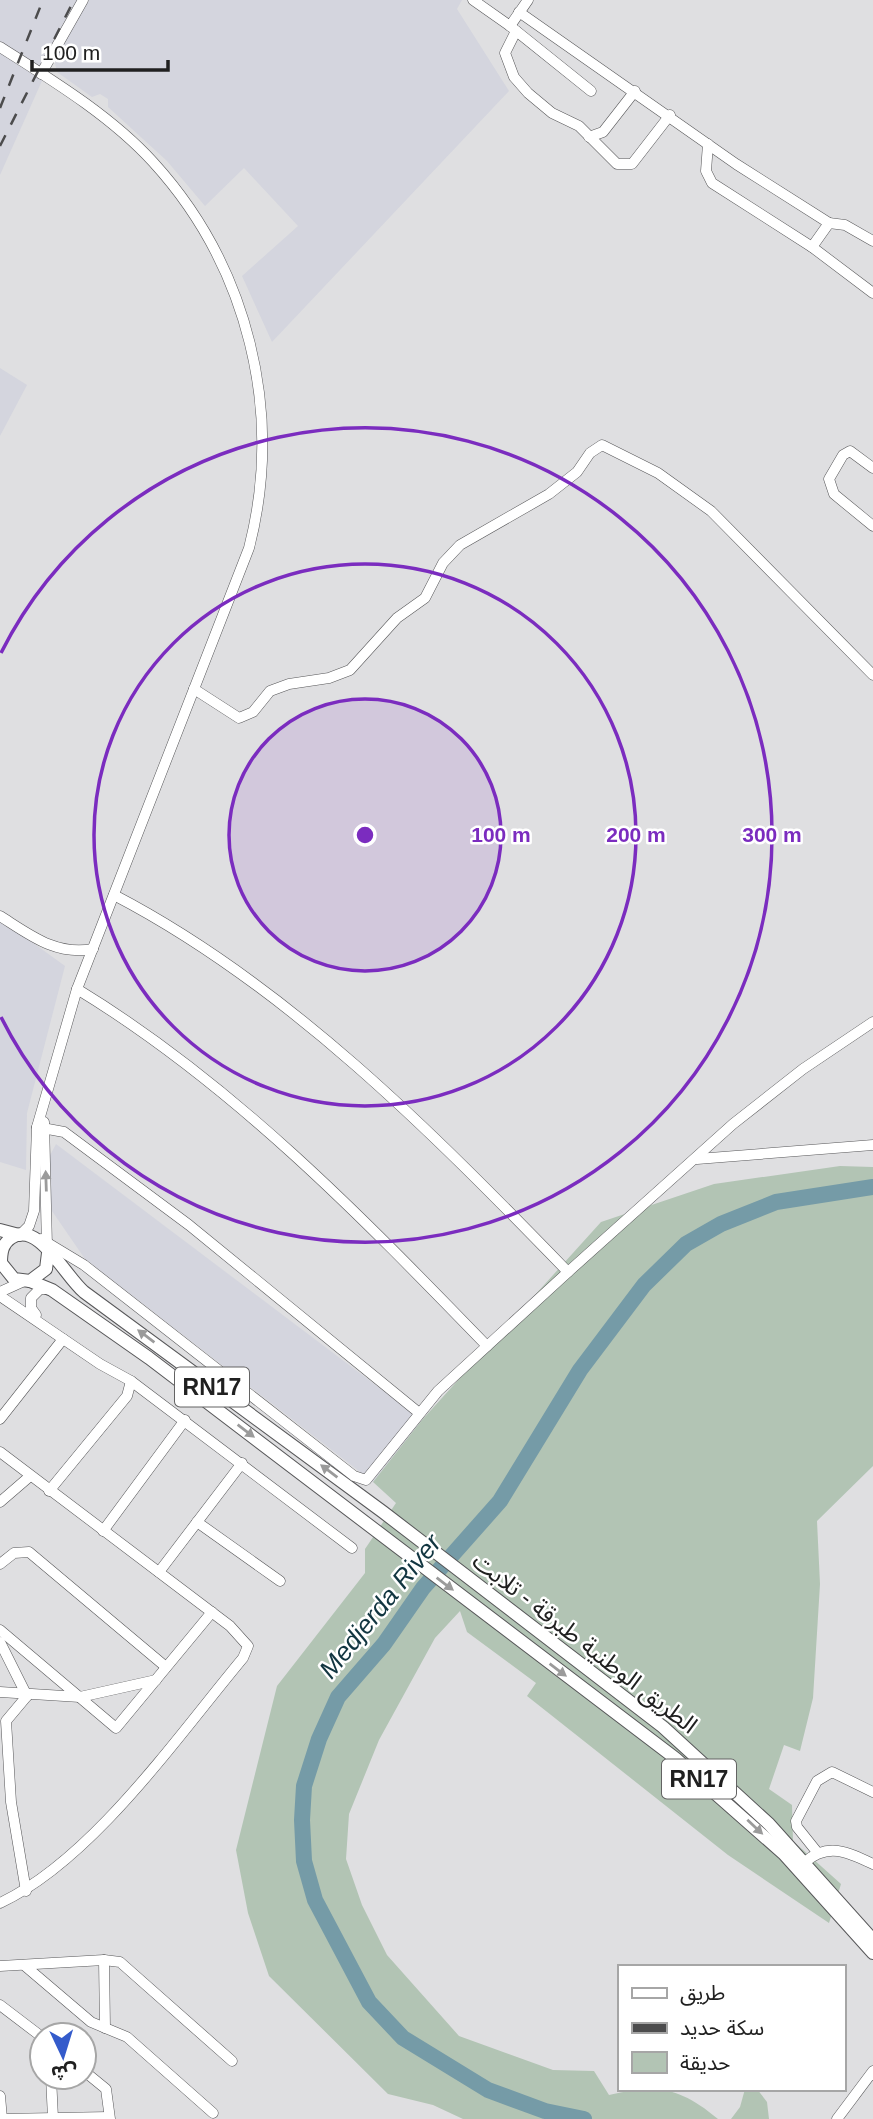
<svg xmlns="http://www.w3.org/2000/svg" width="873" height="2119" viewBox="0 0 873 2119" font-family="Helvetica,'Noto Sans Arabic',sans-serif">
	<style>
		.built { fill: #d4d5de }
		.green { fill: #b2c4b4 }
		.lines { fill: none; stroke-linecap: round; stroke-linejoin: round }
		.river { stroke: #759ba7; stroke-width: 16 }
		.minor-casing { stroke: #575759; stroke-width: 11 }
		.major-casing { stroke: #575759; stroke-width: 14 }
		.minor { stroke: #fff; stroke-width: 10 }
		.major { stroke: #fff; stroke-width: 12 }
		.rail { stroke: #4c4c4d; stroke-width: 2.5; stroke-dasharray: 12 12; stroke-linecap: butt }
		.oneway { fill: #9b9b9b }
		.ring { fill: none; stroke: #7b2cbf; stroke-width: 3.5 }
		.labels { text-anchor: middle; stroke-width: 5; stroke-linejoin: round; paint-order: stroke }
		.shield { fill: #fff; stroke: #636363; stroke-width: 2 }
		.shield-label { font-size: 23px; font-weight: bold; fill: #202020 }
		.street-label { font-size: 24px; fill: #202020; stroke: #fff }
		.water-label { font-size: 26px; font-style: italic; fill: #113540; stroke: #fff }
		.centre { fill: #7b2cbf; stroke: #fff; stroke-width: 3.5 }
		.ring-label { font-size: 21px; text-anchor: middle; font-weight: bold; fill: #7b2cbf; stroke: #fff; stroke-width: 5; stroke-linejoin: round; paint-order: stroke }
	</style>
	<rect width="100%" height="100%" fill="#dfdfe1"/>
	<g class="built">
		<path d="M0,0H78L0,175Z"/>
		<path d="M89,0H462L457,9L509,91L272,342L242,276L298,226L244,168L205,206L167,161L108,107V99L100,94L92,97L57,72L54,59Z"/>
		<path d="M0,368L27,385L0,436Z"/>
		<path d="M0,919L65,966L27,1113L26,1170L0,1162Z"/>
		<path d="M56,1144L422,1420L373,1482L85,1259L52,1211L47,1161Z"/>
	</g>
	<g class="green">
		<path d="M840,1166L873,1167V1466L817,1521L820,1584L813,1698L800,1751L784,1745L769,1789L792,1805L793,1841L841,1884L829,1923L728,1855L527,1696L536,1683L467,1632L460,1611L435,1638L379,1740L349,1814L346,1859L362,1905L387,1955L459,2036L553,2070L594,2071L609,2095C657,2084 680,2087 718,2119H463L433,2105L388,2094L269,1976L248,1913L236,1850L277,1686L365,1573V1549L396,1503L373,1482L422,1420L601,1222L714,1184Z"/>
		<path d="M745,2089H757L767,2102L769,2119H731L740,2107Z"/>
	</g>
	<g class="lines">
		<path class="river" d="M584,2119L545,2111L488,2090L403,2038L369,2002L315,1900L304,1861L302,1820L304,1786L319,1739L338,1697L384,1644L423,1588L500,1501L580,1370L644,1285L686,1244L721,1224L776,1202L873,1187"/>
		<defs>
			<g id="minor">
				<path d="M473,0L510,26L528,0"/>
				<path d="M519,12L736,164L829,223L812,247"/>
				<path d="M510,26L591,91"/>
				<path d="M516,31L505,53L514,77L528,93L552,113L579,126L617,164H632L670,115"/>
				<path d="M0,47C52,80 111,116 153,162C248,266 284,412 249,548L77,989L37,1127L34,1211L29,1226L21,1234"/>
				<path d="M41,74L83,0"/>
				<path d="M589,137L603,132L635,91"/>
				<path d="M708,144L706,171L712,183L812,247L873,293"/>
				<path d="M829,223L845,225L873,241"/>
				<path d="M873,468L850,451L843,455L829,479L834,494L873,526"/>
				<path d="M194,689L239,718L253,712L270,691L289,684L329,678L350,670L397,618L425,598L443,563L460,545L549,494L577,472L590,453L602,445L658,473L711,511L873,675"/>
				<path d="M114,895C287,985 433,1133 568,1272"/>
				<path d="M0,916C30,935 56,956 93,949"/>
				<path d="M77,989C233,1084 361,1216 487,1346"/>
				<path d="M44,1122L47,1247"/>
				<path d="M37,1127L64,1132L189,1225L418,1412"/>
				<path d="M697,1159L873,1145"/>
				<path d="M41,1239L84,1265L354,1476L366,1480L438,1391L568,1272L733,1124L803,1069L873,1022"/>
				<path d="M0,1292L22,1282"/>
				<path d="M0,1296L100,1364L131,1381L352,1548"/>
				<path d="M36,1315L31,1308V1298L40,1289H49"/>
				<path d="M0,1419L63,1339"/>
				<path d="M0,1452L230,1626L248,1646L243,1658C177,1737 92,1860 0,1903"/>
				<path d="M49,1491L127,1396L131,1381"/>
				<path d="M0,1502L29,1477"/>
				<path d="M197,1522L280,1581"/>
				<path d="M103,1531L185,1420"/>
				<path d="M0,1564L14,1553L29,1552L166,1667"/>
				<path d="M159,1572L242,1463"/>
				<path d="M0,1630L116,1728L212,1612"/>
				<path d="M0,1642L27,1696"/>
				<path d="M0,1692L80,1697L156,1680"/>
				<path d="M817,1852L797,1827L796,1821L817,1781L832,1772L873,1792"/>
				<path d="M805,1862C828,1842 848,1852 873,1864"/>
				<path d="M26,1891L11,1802L6,1721L27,1696"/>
				<path d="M104,1960L105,2028"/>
				<path d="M24,1965L91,2022L127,2037L213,2113"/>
				<path d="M0,1966L104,1960L120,1962L232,2061"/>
				<path d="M0,2005L42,2037"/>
				<path d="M84,2071L106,2089L110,2119"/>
				<path d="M51,2077L53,2118"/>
				<path d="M0,2096L2,2119"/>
				<path d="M2,2119L109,2117"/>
				<path d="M837,2119L873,2071"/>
			</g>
			<g id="major">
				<path d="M0,1230L19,1235"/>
				<path d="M48,1253L46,1269L30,1281L14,1279L1,1263C1,1253 2,1244 11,1238C38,1220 64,1275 84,1292L383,1512L663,1727L769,1824L873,1940"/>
				<path d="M30,1281L52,1290L149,1358L675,1758L784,1854L873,1953"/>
			</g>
		</defs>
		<use href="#minor" class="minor-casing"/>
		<use href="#major" class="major-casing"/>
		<use href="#minor" class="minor"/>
		<use href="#major" class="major"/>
		<g class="rail">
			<path d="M0,108L43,0"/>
			<path d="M0,146L74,0"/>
		</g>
	</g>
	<defs><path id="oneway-solid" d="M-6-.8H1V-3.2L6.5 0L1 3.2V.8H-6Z" transform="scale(1.75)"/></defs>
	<g class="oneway">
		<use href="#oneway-solid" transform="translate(46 1181) rotate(-92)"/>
		<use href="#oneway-solid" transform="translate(146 1336) rotate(-143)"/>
		<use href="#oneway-solid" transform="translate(246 1431) rotate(37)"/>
		<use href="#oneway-solid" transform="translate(329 1471) rotate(-143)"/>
		<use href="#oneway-solid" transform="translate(445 1584) rotate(37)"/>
		<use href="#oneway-solid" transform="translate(558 1670) rotate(37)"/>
		<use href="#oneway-solid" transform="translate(755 1827) rotate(43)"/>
	</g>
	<circle cx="365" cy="835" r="136" fill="#7b2cbf" fill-opacity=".12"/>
	<g class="ring">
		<circle cx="365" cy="835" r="136"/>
		<circle cx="365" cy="835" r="271"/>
		<path d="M1 653A407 407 0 1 1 1 1017"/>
	</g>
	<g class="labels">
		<g class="shield">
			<rect x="175" y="1367.5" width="74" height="39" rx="5"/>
			<rect x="662" y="1759.5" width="74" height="39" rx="5"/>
		</g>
		<g class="shield-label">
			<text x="212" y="1395">RN17</text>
			<text x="699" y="1787">RN17</text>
		</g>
		<g class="street-label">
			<text transform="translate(585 1643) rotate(38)" y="8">الطريق الوطنية طبرقة - تلابت</text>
		</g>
		<g class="water-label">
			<text transform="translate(380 1606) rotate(-51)" y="9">Medjerda River</text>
		</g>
	</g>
	<circle cx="365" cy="835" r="10" class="centre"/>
	<g class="ring-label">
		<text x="501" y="842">100 m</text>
		<text x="636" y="842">200 m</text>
		<text x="772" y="842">300 m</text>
	</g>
	<rect x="618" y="1965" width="228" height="126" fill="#ffffff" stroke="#a6a6a6" stroke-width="2"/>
	<rect x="632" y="1988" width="35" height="10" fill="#ffffff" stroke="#a6a6a6" stroke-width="2"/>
	<text x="680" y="2000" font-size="21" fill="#202020">طريق</text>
	<rect x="632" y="2023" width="35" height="10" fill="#4c4c4d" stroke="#a6a6a6" stroke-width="2"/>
	<text x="680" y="2035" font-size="21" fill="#202020">سكة حديد</text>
	<rect x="632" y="2052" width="35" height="21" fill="#b2c4b4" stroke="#a6a6a6" stroke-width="2"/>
	<text x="680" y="2070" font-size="21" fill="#202020">حديقة</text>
	<g transform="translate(63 2056) rotate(176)"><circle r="33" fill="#ffffff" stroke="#a6a6a6" stroke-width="2"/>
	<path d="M0-5L12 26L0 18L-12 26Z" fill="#345bcb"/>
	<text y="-10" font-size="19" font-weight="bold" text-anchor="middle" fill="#202020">ش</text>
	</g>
	<path d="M32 60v10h136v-10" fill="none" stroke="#202020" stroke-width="3.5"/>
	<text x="42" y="60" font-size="21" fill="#202020" stroke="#ffffff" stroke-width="5" paint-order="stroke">100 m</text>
</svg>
